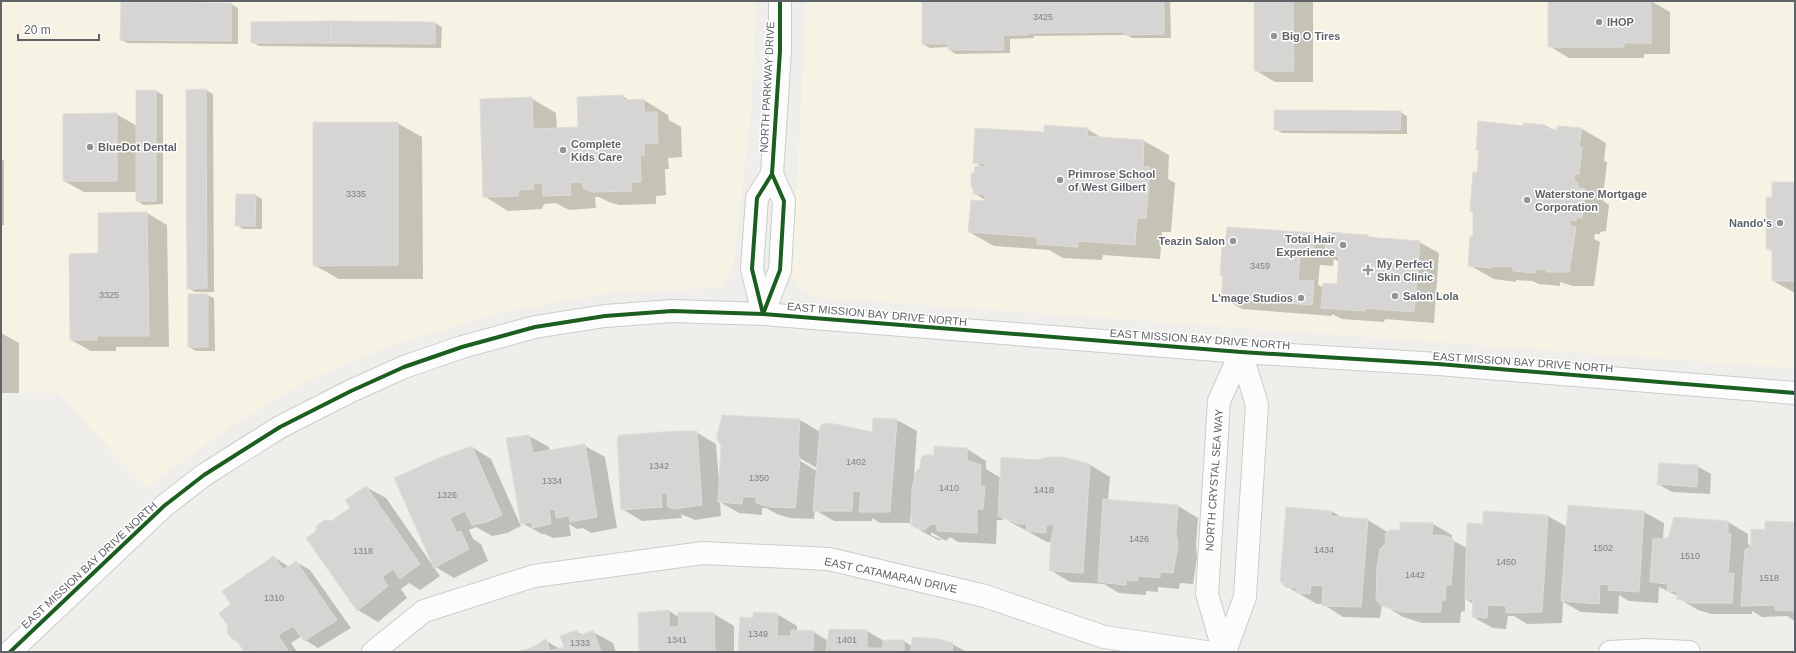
<svg xmlns="http://www.w3.org/2000/svg" width="1796" height="653" viewBox="0 0 1796 653" font-family="Helvetica,sans-serif">
	<style>
		.commercial { fill: #f7f3e4 }
		.shadow { fill: #0003; fill-rule: evenodd }
		.building { fill: #d6d5d3; stroke: #deddd9 }
		.lines { fill: none; stroke-linecap: round; stroke-linejoin: round }
		.minor-casing { stroke: #cbcccc; stroke-width: 24 }
		.tertiary-casing { stroke: #cbcccc; stroke-width: 24 }
		.minor { stroke: #fdfcfc; stroke-width: 22 }
		.tertiary { stroke: #fdfcfc; stroke-width: 22 }
		.cycleway-casing { stroke: #fff; stroke-width: 6 }
		.cycleway { stroke: #1b5e20; stroke-width: 4 }
		.poi-dot { fill: #919496; stroke: #fff; stroke-width: 1.5 }
		.labels { text-anchor: middle; stroke-width: 3; stroke-linejoin: round; paint-order: stroke }
		.number-label { font-size: 9px; fill: #7e8184 }
		.poi-label { font-size: 11px; font-weight: bold; fill: #5f6368; stroke: #fff; text-anchor: start }
		.street-label { font-size: 11px; fill: #5f6368; stroke: #fff }
	</style>
	<rect width="100%" height="100%" fill="#efeeea"/>
	<g class="commercial">
		<path d="M1,1H756L751,109L734,263L728,276L720,288L613,292L495,314L390,346L304,382L230,427L146,487L58,393H1Z"/>
		<path d="M805,1H1795V368L812,297L800,289L792,277V265L802,94Z"/>
	</g>
	<g class="shadow">
		<path d="M923,1H1170L1171,38H1132L1127,35L1034,36V38L1010,39V53L956,54L949,50V47L930,48L923,44Z"/>
		<path d="M1255,1H1313V82H1275L1255,70Z"/>
		<path d="M1549,1H1651L1670,12V54H1644V58H1569L1549,46Z"/>
		<path d="M231,4L238,8V44L128,43L121,40Z"/>
		<path d="M435,23L442,27L441,48L259,46L252,42Z"/>
		<path d="M206,90L213,94L214,292H195L188,288Z"/>
		<path d="M156,91L163,95V204L144,205L137,201V192H84L64,181L116,114L137,126Z"/>
		<path d="M623,96L630,101L644,100L668,115L669,120L681,127L682,157L668,158L669,169H665L666,195L656,196V204L619,205L609,202L599,197H595L596,208L569,210L556,203L544,204L542,209L508,211L484,196L531,98L556,113L557,129L579,128Z"/>
		<path d="M1400,112L1407,116V134L1282,133L1275,129Z"/>
		<path d="M397,123L422,137L423,279H339L314,265Z"/>
		<path d="M1546,126L1554,130L1582,129L1606,143L1604,161L1607,162L1604,188H1600L1599,196L1603,198V201L1609,205L1606,231L1600,232V234H1595L1594,239L1600,242L1594,286H1573L1560,282V286L1539,284L1532,281L1516,280V282L1494,279L1469,265L1474,237V213L1471,211L1477,174L1524,127Z"/>
		<path d="M1087,129L1102,138L1144,141L1169,155L1168,179L1175,183L1171,232H1162L1160,259L1103,255L1102,260L1063,258L1049,250L994,246L969,232L988,202L974,193L984,168L974,162L1045,133Z"/>
		<path d="M1,159L4,161V225H1Z"/>
		<path d="M1795,183V293L1773,281V252L1767,248L1773,198Z"/>
		<path d="M255,195L262,199V229H243L236,225Z"/>
		<path d="M147,213L167,225L169,347H116V351H91L71,340L99,254V214Z"/>
		<path d="M1228,228L1315,234L1327,242L1367,236L1372,238L1419,242L1439,253L1434,323L1385,319L1384,322L1342,319L1332,314V316L1242,309L1222,297L1224,277L1221,276ZM1334,259L1339,262L1338,285L1323,287L1318,285L1320,265L1333,266Z"/>
		<path d="M207,295L214,298L215,351H196L189,347Z"/>
		<path d="M1,333L19,343V393H1Z"/>
		<path d="M723,416L800,420L820,432L873,434L897,420L917,431L914,476L935,456L967,449L986,461V469L1001,478L1090,465L1110,477L1108,500L1178,506L1198,518L1196,544L1197,558L1193,584L1180,583L1179,589L1158,587V592L1146,591V595L1119,593L1104,584L1070,582L1050,570L1051,542H1047L1003,518V520H997L996,544L958,542L950,537L946,541L931,532V535L942,540H938L918,529L913,511H911L910,523H880L872,518V521H834L815,510L814,519L790,518L777,514L766,508H762V515L739,513L720,502L721,516L695,520L681,514L682,518L642,521L622,509L696,432L716,444L719,481H720ZM796,456L817,468V471L795,458Z"/>
		<path d="M529,436L549,447L550,452L585,446L605,457L617,528L591,533L583,528L577,529L569,524L571,536L553,538L545,534H542L522,523Z"/>
		<path d="M472,447L491,459L521,526L507,533L492,536L476,527L469,530L473,539L481,544L488,561L454,578L434,566Z"/>
		<path d="M1697,466L1711,474L1710,494L1672,492L1658,484Z"/>
		<path d="M366,487L386,498L440,576L420,590L409,583L401,589L407,598L378,622L358,610L331,522L351,508Z"/>
		<path d="M1287,508L1331,511L1343,518L1368,520L1389,533L1433,524L1452,535V540L1467,548L1484,525L1548,516L1567,527L1644,512L1664,523L1663,539H1669L1728,522L1748,534V544L1752,547L1766,531L1795,523V621L1787,616L1762,617L1752,611V614H1711L1698,610L1678,598V596L1659,587L1658,603L1629,601L1619,595L1618,614L1581,612L1563,602L1562,623L1527,624L1514,616H1508L1506,629L1493,628L1473,617L1474,604L1465,599V611L1461,612L1460,623H1422L1403,617L1382,604L1380,618L1343,617L1323,604H1317L1286,586Z"/>
		<path d="M274,557L289,567L296,562L310,570L351,628L318,648L305,640L302,636L291,643L297,652L245,651L240,643L233,639V605Z"/>
		<path d="M669,611L679,617L714,614L734,626V652H640Z"/>
		<path d="M777,614L797,626V632H814L828,641L829,630L867,631L884,641H904L912,646L952,644L967,652H739L754,619Z"/>
		<path d="M577,632L583,635L593,632L613,643L616,652H521L546,641L560,649L565,647Z"/>
	</g>
	<g class="building">
		<path d="M922,1H1164V34L1124,35V32L1028,33V35H1003L1004,50H948V44H922Z"/>
		<path d="M1254,1H1293L1294,71H1254Z"/>
		<path d="M1548,1H1651V43H1624V47H1548Z"/>
		<path d="M121,2L231,3V41L120,40Z"/>
		<path d="M331,21V43H251V22Z"/>
		<path d="M331,21L435,22V44L331,43Z"/>
		<path d="M206,89L207,288L187,289L186,90Z"/>
		<rect x="136" y="90" width="20" height="111"/>
		<path d="M623,95L624,100L644,99V112H657L658,143L644,144V155H640L641,182H631L632,191L593,192L583,188L582,182L570,183L571,195L543,196L542,183H533L534,189L519,190L518,196L483,197L480,99L532,97L533,129L578,127L577,97Z"/>
		<path d="M1274,110L1401,111L1400,130H1274Z"/>
		<path d="M117,113V181H63V114Z"/>
		<path d="M1478,121L1523,126L1524,123L1546,125V128L1557,130V126L1582,128L1579,147H1582L1579,174H1575L1574,181L1578,183V188L1585,189L1582,218H1576V221L1570,220V226L1576,227L1569,272H1547L1546,270L1536,269L1535,273L1513,271V267L1492,266V268L1468,266L1470,236H1473V212L1470,211L1473,172L1477,173L1479,151L1476,150Z"/>
		<path d="M313,122H398V265L313,266Z"/>
		<path d="M1044,125L1088,128L1087,136L1144,140L1143,167H1150L1146,218H1137L1135,245L1078,241V247L1037,244V237L968,232L971,200L985,201V194H973V187H971V173H974L975,166L986,167V164L973,163L975,128L1044,132Z"/>
		<path d="M1772,182H1795V281H1772V249H1766V197H1772Z"/>
		<path d="M236,194H256L255,226H235Z"/>
		<path d="M147,212L149,336H97V340H70L69,254L98,253V213Z"/>
		<path d="M1227,227L1315,233L1313,255L1300,254L1298,280L1314,281L1312,305L1221,298L1223,276H1220L1222,246L1225,247Z"/>
		<path d="M1327,232L1368,235V237L1420,241L1414,312L1365,308V311L1321,308L1323,283L1337,284L1339,257L1325,255Z"/>
		<rect x="188" y="294" width="20" height="53"/>
		<path d="M722,415L800,419L798,453L800,460L795,508L769,507L756,503V497H743L742,504L718,502L721,445L717,440V436Z"/>
		<path d="M873,418L897,419L890,512H859L861,491H853L852,511H813L820,426L824,423L835,424L872,432Z"/>
		<path d="M678,431H697L702,505L674,509L668,507L667,493H661L662,507L621,510L617,439L619,435Z"/>
		<path d="M529,435L533,453L585,444L597,517L570,522L569,516L556,518L555,509L549,510L551,524L532,528V522L521,524L506,438Z"/>
		<path d="M472,446L502,515L487,522L472,525L465,511L450,518L457,533L461,531L469,549L434,568L394,478L441,457Z"/>
		<path d="M934,446L967,448V460L981,465L980,486H985L983,509H977V533L937,531V524H931L925,530L918,529L911,525L912,490L915,473L920,468L921,458L924,455H934Z"/>
		<path d="M1001,457L1038,460L1048,457H1063L1090,464L1083,573L1049,571L1051,541L1054,524L1046,526V533L1026,531L1027,524H1018L998,516Z"/>
		<path d="M1659,463L1698,465L1697,487L1657,484Z"/>
		<path d="M366,486L420,564L400,579L393,569L382,577L388,586L357,611L306,538L316,531V526L325,520L331,521L350,508L345,500Z"/>
		<path d="M1103,499L1178,505L1176,532L1178,546L1173,573L1160,572V578L1138,576V581L1126,580V585L1098,582Z"/>
		<path d="M1568,505L1644,511L1639,592L1608,590L1609,585L1600,584L1599,604L1561,601Z"/>
		<path d="M1286,507L1331,511V516L1368,519L1361,607L1322,606L1323,586L1311,585L1310,594L1296,593V588L1285,587L1280,581Z"/>
		<path d="M1483,511L1548,515L1542,612L1506,613V606L1488,605L1487,618L1472,617L1473,600L1465,599L1467,523L1483,524Z"/>
		<path d="M1674,517L1728,521V533L1731,534L1728,573L1734,574L1732,603H1691L1677,599V592L1667,591L1668,584L1650,582L1653,539L1668,538Z"/>
		<path d="M1765,521L1795,522V611L1775,610V605L1741,606L1745,550L1751,546V529L1765,530Z"/>
		<path d="M1400,522L1433,523L1432,535L1447,536L1454,540L1451,585H1446L1445,600L1441,601V612H1401L1382,606L1376,600L1377,566L1380,549L1386,543L1385,534L1390,530H1400Z"/>
		<path d="M274,556L283,570L296,561L337,620L304,641L293,626L278,635L289,652H249L248,650L244,652L236,639H232L227,632L228,626L219,613L231,604L222,591Z"/>
		<path d="M669,610V627H679L678,612H704L714,613L715,652H639L638,613Z"/>
		<path d="M753,612L778,613L777,636H791V630L814,631L813,652H738L740,617L753,618Z"/>
		<path d="M829,629L867,630V648H883V640H904V652H826Z"/>
		<path d="M577,630L579,636L593,630L601,652H518L533,647L546,639L550,651L564,647L560,636Z"/>
		<path d="M912,637L939,639L953,643L952,652H911Z"/>
	</g>
	<g class="lines">
		<defs>
			<g id="minor">
				<path d="M763,314L780,270L784,201L772,174L780,51V1"/>
				<path d="M763,314L752,269L757,198L772,174"/>
				<path d="M373,652L424,611L534,576L703,553L829,559L985,596L1104,637L1206,652"/>
				<path d="M1224,652L1207,594L1219,401L1241,352"/>
				<path d="M1225,652L1245,597L1257,405L1241,352"/>
				<path d="M1610,652L1647,650L1689,652"/>
			</g>
			<path id="tertiary" d="M10,652L164,506L204,475L280,427L351,391L404,367L462,347L535,327L605,316L672,311L763,314L1241,352L1438,364L1795,393"/>
		</defs>
		<use href="#minor" class="minor-casing"/>
		<use href="#tertiary" class="tertiary-casing"/>
		<use href="#minor" class="minor"/>
		<use href="#tertiary" class="tertiary"/>
		<defs>
			<g id="cycleway">
				<path d="M763,314L780,270L784,201L772,174L780,51V1"/>
				<path d="M763,314L752,269L757,198L772,174"/>
				<path d="M10,652L164,506L204,475L280,427L351,391L404,367L462,347L535,327L605,316L672,311L763,314L1241,352L1438,364L1795,393"/>
			</g>
		</defs>
		<use href="#cycleway" class="cycleway-casing"/>
		<use href="#cycleway" class="cycleway"/>
	</g>
	<g class="poi-dot">
		<circle cx="1599" cy="22" r="4"/>
		<circle cx="1274" cy="36" r="4"/>
		<circle cx="90" cy="147" r="4"/>
		<circle cx="563" cy="150" r="4"/>
		<circle cx="1060" cy="180" r="4"/>
		<circle cx="1527" cy="200" r="4"/>
		<circle cx="1780" cy="223" r="4"/>
		<circle cx="1233" cy="241" r="4"/>
		<circle cx="1343" cy="245" r="4"/>
		<path d="M1366 264h4v4h4v4h-4v4h-4v-4h-4v-4h4z"/>
		<circle cx="1395" cy="296" r="4"/>
		<circle cx="1301" cy="298" r="4"/>
	</g>
	<g class="labels">
		<g class="number-label">
			<text x="1043" y="20">3425</text>
			<text x="356" y="197">3335</text>
			<text x="1260" y="269">3459</text>
			<text x="109" y="298">3325</text>
			<text x="856" y="465">1402</text>
			<text x="659" y="469">1342</text>
			<text x="759" y="481">1350</text>
			<text x="552" y="484">1334</text>
			<text x="949" y="491">1410</text>
			<text x="1044" y="493">1418</text>
			<text x="447" y="498">1326</text>
			<text x="1139" y="542">1426</text>
			<text x="1603" y="551">1502</text>
			<text x="1324" y="553">1434</text>
			<text x="363" y="554">1318</text>
			<text x="1690" y="559">1510</text>
			<text x="1506" y="565">1450</text>
			<text x="1415" y="578">1442</text>
			<text x="1769" y="581">1518</text>
			<text x="274" y="601">1310</text>
			<text x="758" y="637">1349</text>
			<text x="677" y="643">1341</text>
			<text x="847" y="643">1401</text>
			<text x="580" y="646">1333</text>
		</g>
		<g class="poi-label">
			<text x="1607" y="26">IHOP</text>
			<text x="1282" y="40">Big O Tires</text>
			<text x="571" y="148">Complete<tspan x="571" dy="13">Kids Care</tspan></text>
			<text x="98" y="151">BlueDot Dental</text>
			<text x="1068" y="178">Primrose School<tspan x="1068" dy="13">of West Gilbert</tspan></text>
			<text x="1535" y="198">Waterstone Mortgage<tspan x="1535" dy="13">Corporation</tspan></text>
			<text x="1772" y="227" text-anchor="end">Nando's</text>
			<text x="1335" y="243" text-anchor="end">Total Hair<tspan x="1335" dy="13">Experience</tspan></text>
			<text x="1225" y="245" text-anchor="end">Teazin Salon</text>
			<text x="1377" y="268">My Perfect<tspan x="1377" dy="13">Skin Clinic</tspan></text>
			<text x="1403" y="300">Salon Lola</text>
			<text x="1293" y="302" text-anchor="end">L'mage Studios</text>
		</g>
		<g class="street-label">
			<text transform="translate(767 87) rotate(-87)" y="4">NORTH PARKWAY DRIVE</text>
			<text transform="translate(877 314) rotate(5)" y="4">EAST MISSION BAY DRIVE NORTH</text>
			<text transform="translate(1200 339) rotate(4)" y="4">EAST MISSION BAY DRIVE NORTH</text>
			<text transform="translate(1523 362) rotate(4)" y="4">EAST MISSION BAY DRIVE NORTH</text>
			<text transform="translate(1214 480) rotate(-86)" y="4">NORTH CRYSTAL SEA WAY</text>
			<text transform="translate(89 565) rotate(-43)" y="4">EAST MISSION BAY DRIVE NORTH</text>
			<text transform="translate(891 575) rotate(12)" y="4">EAST CATAMARAN DRIVE</text>
		</g>
	</g>
	<rect width="1796" height="653" fill="none" stroke="#5f6368" stroke-width="4"/>
	<path d="M18 34v6h81v-6" fill="none" stroke="#5f6368" stroke-width="2"/>
	<text x="24" y="34" font-size="12" fill="#5f6368" stroke="#ffffff" stroke-width="3" paint-order="stroke">20 m</text>
</svg>
